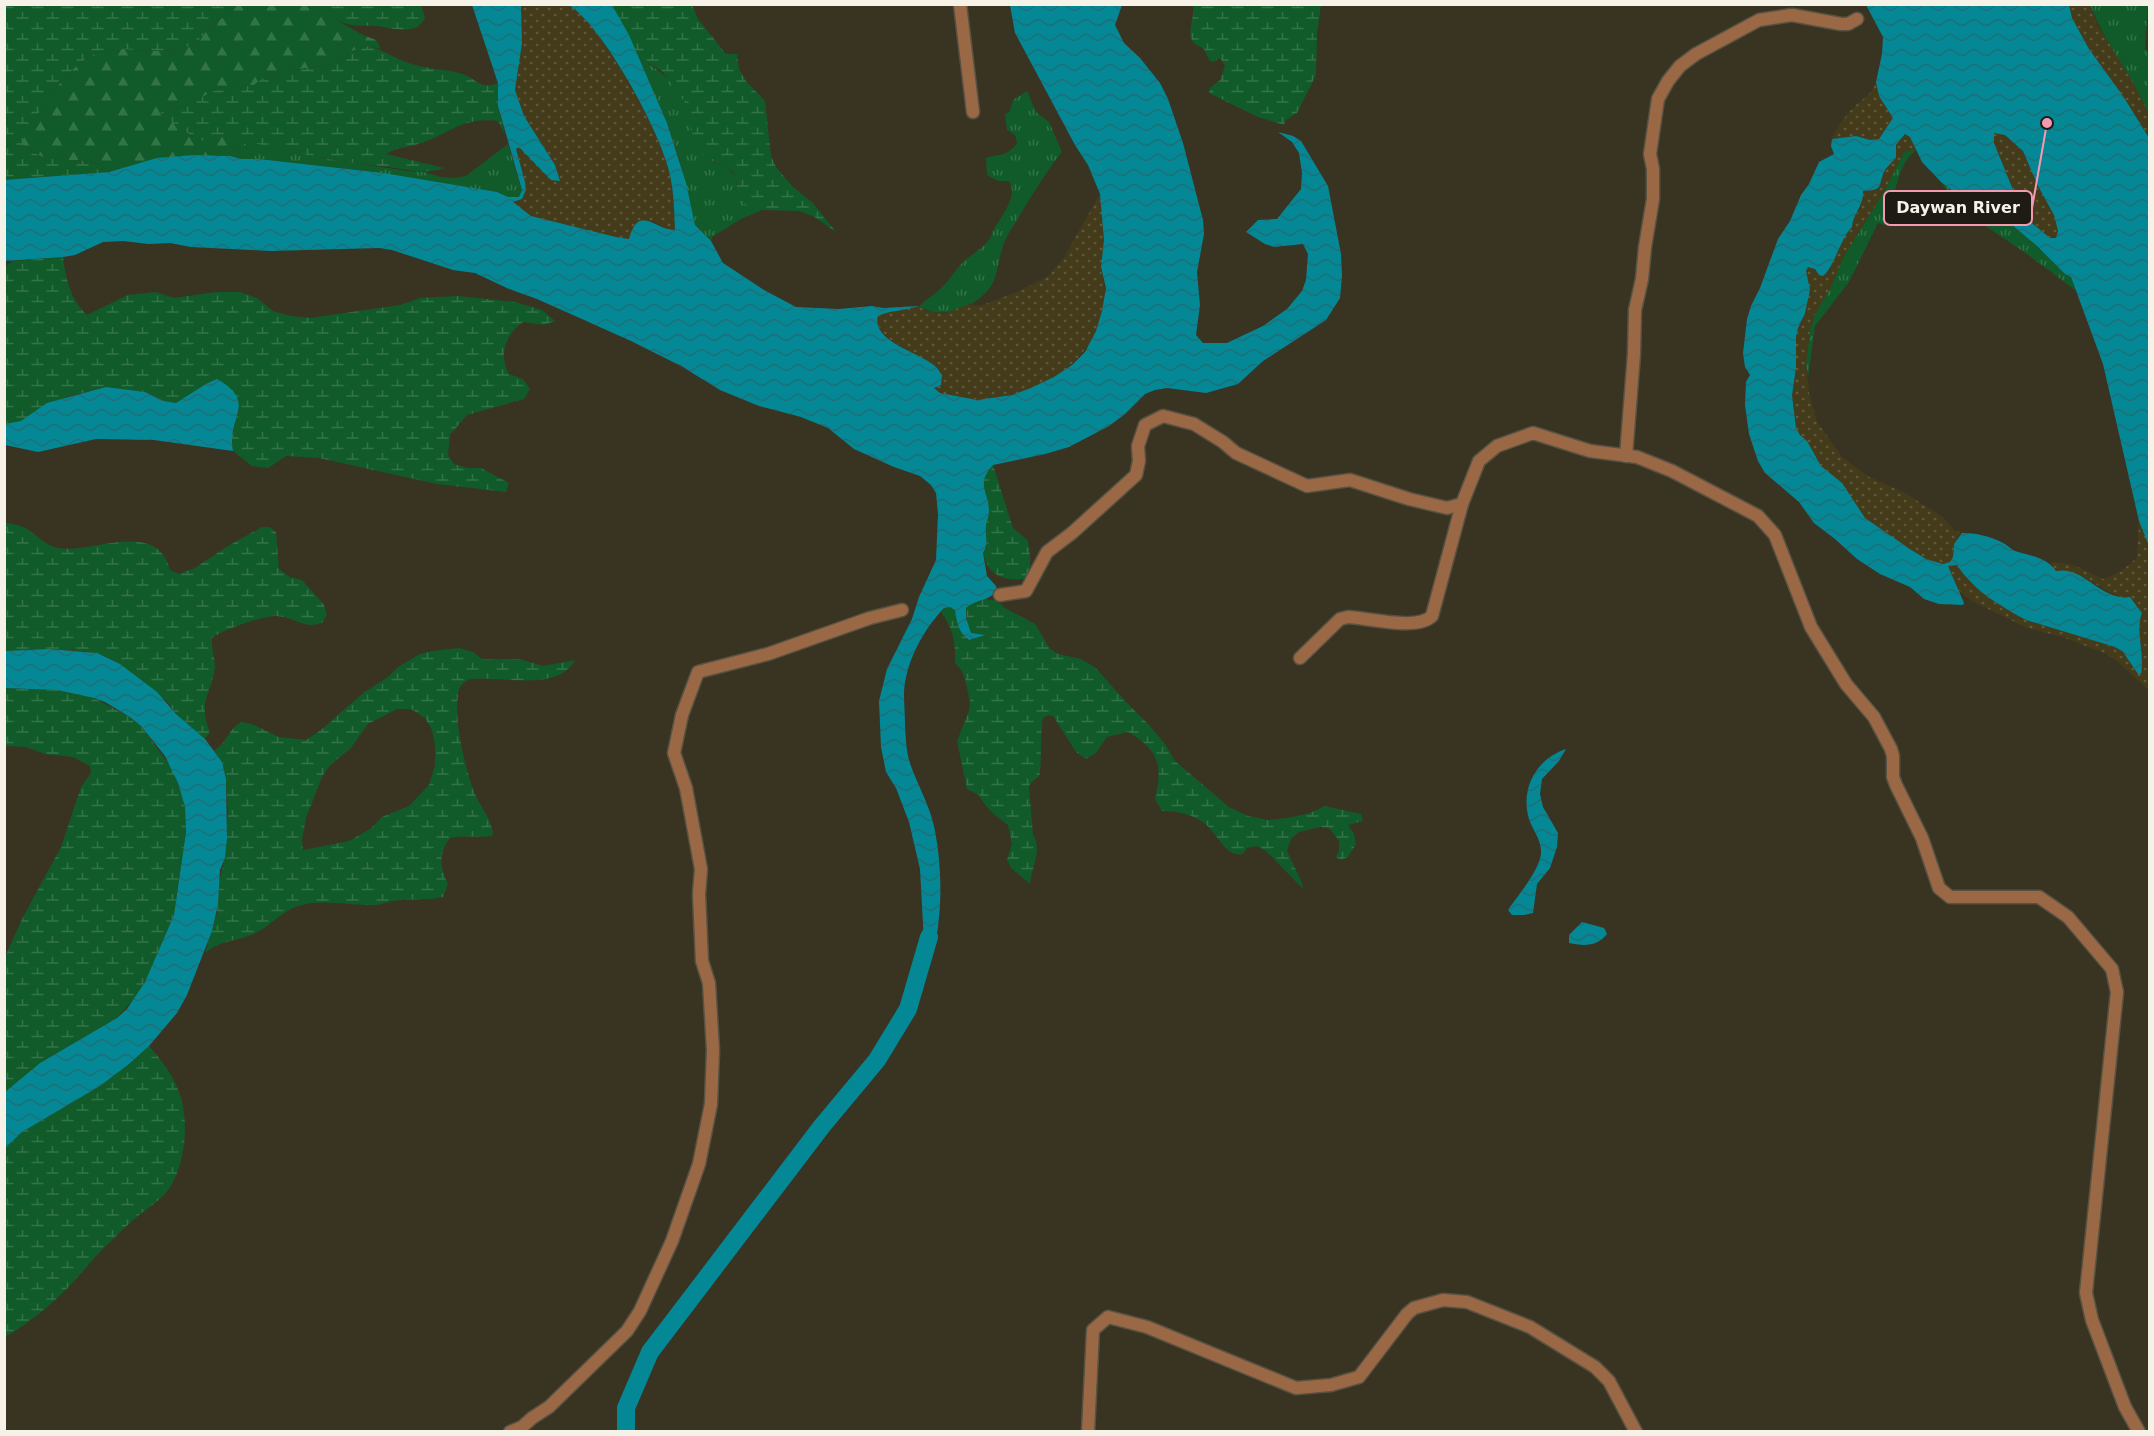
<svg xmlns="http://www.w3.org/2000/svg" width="2154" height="1436" viewBox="0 0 2154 1436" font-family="'DejaVu Sans',sans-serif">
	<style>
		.grass { fill: url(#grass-tufts) }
		.forest { fill: url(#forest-firs) }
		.wetland { fill: url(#wetland-marsh); fill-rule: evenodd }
		.sand { fill: url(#sand-dots) }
		.water { fill: url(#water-waves); fill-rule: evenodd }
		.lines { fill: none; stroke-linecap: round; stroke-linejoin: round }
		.river { stroke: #048896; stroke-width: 18 }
		.minor-casing { stroke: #575242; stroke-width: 15 }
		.minor { stroke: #9b6846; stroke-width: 12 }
		.leader { fill: none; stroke: #f19ab2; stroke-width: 2 }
		.callout-dot { fill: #f19ab2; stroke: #1e1b14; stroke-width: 2 }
		.callout { fill: #1e1b14; stroke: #f19ab2; stroke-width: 2 }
		.callout-label { font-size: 16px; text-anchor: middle; font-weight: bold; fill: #f6f2e8 }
	</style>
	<defs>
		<pattern id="grass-tufts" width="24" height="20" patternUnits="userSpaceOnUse" patternTransform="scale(1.5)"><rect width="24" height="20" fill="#105b29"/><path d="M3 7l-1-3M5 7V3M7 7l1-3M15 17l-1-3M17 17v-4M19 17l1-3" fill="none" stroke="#337348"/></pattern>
		<pattern id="forest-firs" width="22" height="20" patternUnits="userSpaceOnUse" patternTransform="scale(1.5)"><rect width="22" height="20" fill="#105b29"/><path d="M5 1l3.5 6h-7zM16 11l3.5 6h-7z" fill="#337348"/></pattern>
		<pattern id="wetland-marsh" width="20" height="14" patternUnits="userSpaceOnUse" patternTransform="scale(1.5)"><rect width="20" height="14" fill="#105b29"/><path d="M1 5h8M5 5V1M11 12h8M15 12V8" fill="none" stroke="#337348"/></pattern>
		<pattern id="sand-dots" width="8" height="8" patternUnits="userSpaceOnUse" patternTransform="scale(1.5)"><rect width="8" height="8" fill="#443b1b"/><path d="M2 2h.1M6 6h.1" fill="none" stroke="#60583c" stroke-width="1.8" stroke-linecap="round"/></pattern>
		<pattern id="water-waves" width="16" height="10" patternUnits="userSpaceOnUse" patternTransform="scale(1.5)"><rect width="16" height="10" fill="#048896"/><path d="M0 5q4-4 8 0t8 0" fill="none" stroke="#206f76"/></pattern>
	</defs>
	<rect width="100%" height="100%" fill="#393322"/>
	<g class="grass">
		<path d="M2090,5H2148L2145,49L2149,52V114C2131,77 2105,43 2090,5Z"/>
		<path d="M639,58C658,69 679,84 687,106C692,122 695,145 706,157C713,165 727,165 733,174C737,179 736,182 737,187C739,199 752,208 762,210L741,219L712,237L711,241L695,225L679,159L667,123Z"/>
		<path d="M1027,91L1036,112L1049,122L1062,152C1046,172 1034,192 1021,213C1015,224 1007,234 1003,246C998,259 998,278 989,289C974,308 941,321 919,306C925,300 931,297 938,291C948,283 954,271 963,262C974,252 989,246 993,231C1000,218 1019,196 1009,181H998L987,175L986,158C999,154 1009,156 1017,143L1015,135L1007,130L1005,115L1010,111L1013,100Z"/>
		<path d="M251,141L324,158L407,171L424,172L441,177L454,178L466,176L508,144L522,190L519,197H508L497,192L366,171L259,159H241L230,156L234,148Z"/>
		<path d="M1908,150H1916C1894,167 1896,202 1885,225L1878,223L1849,282L1815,326L1808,377L1806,364L1810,329L1818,306L1830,289L1844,256L1885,190L1900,158L1904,152Z"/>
		<path d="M1941,182L1980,211L2011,224L2037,246L2065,274L2071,277L2076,291C2063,281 2049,270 2035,260C2002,235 1965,218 1941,182Z"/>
	</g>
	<path class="forest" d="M237,5H310L363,35L376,40L381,49L368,46L349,52L345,58L333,64L281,72L263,78L254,85L214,91L183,107L160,113L199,141L214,134L251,141L234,148L230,156C186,154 151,158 109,172C93,155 66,163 46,158C38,156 29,148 21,144C26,127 37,116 47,101C62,79 86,49 115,49C139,49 165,55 189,46C200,42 204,32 212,25C221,18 231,14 237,5Z"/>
	<g class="wetland">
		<path d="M5,5H237C231,14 221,18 212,25C204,32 200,42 189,46C165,55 139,49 115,49C86,49 62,79 47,101C37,116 26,127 22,144C29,149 39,157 47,158C67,162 94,156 109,172L5,180Z"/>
		<path d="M310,5H421L425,18C417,36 393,28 377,26C366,25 355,27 344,23C333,19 320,11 310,5Z"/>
		<path d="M612,5H692L698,19L726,54H737L739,69L746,81L765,101L771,156L776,167L792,186L813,203L836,232L813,216L799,211L762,210L751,208L742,201L737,190L736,179L732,171L706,158L700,151L694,141L686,104L662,71L639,58Z"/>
		<path d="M1193,5H1321L1317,33L1316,75L1297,113L1286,120L1284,125L1258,117L1209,93L1210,88L1220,80L1225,66L1220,58L1213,62L1210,61L1203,48C1180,41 1196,20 1193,5Z"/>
		<path d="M368,46C385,50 396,60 412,64C427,69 444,69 459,73C476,77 479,91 498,83V106L505,135L498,121C463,117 452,132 422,143C409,147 397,147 386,154L444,168C420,176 404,168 381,166C325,161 269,146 214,134L213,139L199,141L159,113L183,107L214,91L254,85L263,78L281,72L333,64L345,58L349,52Z"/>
		<path d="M63,257C66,279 70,299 87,315L128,295L156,292L174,298L216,292H240L257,298L273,311L290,316L310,318L400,305L420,298L458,296L515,302L542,310L555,321L544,325L523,322C506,334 498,354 509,374L523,379L530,389L524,399L467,415L450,435L448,455L454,464L468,468H481L509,483L506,492L437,484L319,458L286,456L268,468L252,466L233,451L231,440L239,408L188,397L176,403L164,401L145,392L106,387L67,397L21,421L5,424V266L13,261Z"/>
		<path d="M993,465L1013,528L1028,541C1030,555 1033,567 1025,579C1004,581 988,576 983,553C989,543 985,536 986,525C987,520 989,516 989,511C989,491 975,485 993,465Z"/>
		<path d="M4,522C11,524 21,525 27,529C37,535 46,546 58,548C91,554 157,518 170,570L179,574L195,568L228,546L262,527H270L276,532L279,569L290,577L302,580L324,605L327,615L322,623C302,630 294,616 276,616C262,616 222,630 212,638C211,649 215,658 215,666C212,694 197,701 210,732L205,739L176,714L168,703L120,664C112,660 103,655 94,653C65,647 34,651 5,651Z"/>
		<path d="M986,599L997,601L1005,608L1035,624L1050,649L1058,654L1081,659L1096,668L1125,701L1150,726L1165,744L1175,761L1229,807L1248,816L1268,820L1287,818L1310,813L1325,806L1361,814L1363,821L1348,825L1354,834L1356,844L1348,857L1341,860L1336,857L1339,851V841L1329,828L1320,827L1299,832L1291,839L1287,851L1302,883L1303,889L1266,851L1257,846L1247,848L1243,854C1225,858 1217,832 1204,823C1192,814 1177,811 1162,811L1155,799C1163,765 1159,750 1128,732L1107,737L1096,753L1086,759L1076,752L1053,716L1048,715L1043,718C1040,729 1042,772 1039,776C1036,779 1032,781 1029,786L1033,835C1043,850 1031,868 1030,884L1011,868L1007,860L1012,844L1008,825C997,817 985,808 979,795L967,789L957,741L969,711L970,701L965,679L962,671L955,663C956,643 953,628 941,612L946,606L958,609L962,633L968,640L976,638C965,631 967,620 966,608L971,604Z"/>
		<path d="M459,648L473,652L482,659H519L543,666L575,660C557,693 502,675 472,679C464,680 458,687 458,695C454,722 465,769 475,794C481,808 493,821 493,836C478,838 465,835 450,838C438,854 440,867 448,884L443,897C426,901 409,898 393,901C387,902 381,905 375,905C351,906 326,899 302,905C281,910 270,928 251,935C233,942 222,940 205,953L217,912L219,882L225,858L228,811L226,779L222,762L214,751C228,741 229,729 241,722L252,724L279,737L306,740L321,730L363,693L388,677L398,667L420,654L432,651ZM397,709H411L425,718L432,730L435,745V765L429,785L409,806L382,817L370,829L349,841L303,850L302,840L306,818L322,777L330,765L350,749L368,724Z"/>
		<path d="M5,688L57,690L94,698L130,717L141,726L174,771L185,807L186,832L174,915L157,954L154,967L135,998L117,1018L40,1063L5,1092V957L23,917L61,847L81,787L91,773L90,766L73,757L45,754L26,747L5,746Z"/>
		<path d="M149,1046C162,1061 174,1076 180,1095C190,1123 185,1173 164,1195C154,1205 142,1212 132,1221C121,1231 110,1242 99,1253C91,1261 84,1271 75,1280C55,1302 30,1323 5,1337V1148L22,1132L100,1086L129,1064Z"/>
	</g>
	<g class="sand">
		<path d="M521,5C532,5 563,1 571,6C598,21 658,131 667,162C673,185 674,207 675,230H668L653,221L629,239L616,237L531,216L513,202L522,199L526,190L525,182L516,148L519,147L555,165L524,116L515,90L522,43Z"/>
		<path d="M2069,5H2090L2097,24L2133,82L2149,114V138L2123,96L2089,49L2072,18Z"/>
		<path d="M1876,82L1879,96L1893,118L1879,139L1870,140L1856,136L1832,139C1836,128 1846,115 1854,107C1864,97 1871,96 1876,82Z"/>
		<path d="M1994,132L2005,135L2023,151L2038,186L2054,215L2058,231L2056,238H2050L2033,224L2020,207L1994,143Z"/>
		<path d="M1905,134L1910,137L1916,150L1904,152L1885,190L1844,256L1830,289L1814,316L1810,329L1806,364L1809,393L1817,422L1843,458L1869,477L1903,492L1943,517L1954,530L1962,533L1957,537L1953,550V557L1950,562L1943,564L1926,559L1887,534L1865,518L1821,466L1807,441L1800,435L1796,428L1792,395L1796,368V337C1801,312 1816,299 1805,271L1808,267L1815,269L1819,275L1829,271C1834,256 1841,238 1852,227L1853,218L1860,209L1863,191C1886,191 1877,185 1885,170C1888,165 1893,161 1896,158V145Z"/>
		<path d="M1100,194C1102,213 1105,235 1104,254C1103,258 1101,263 1101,267C1101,275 1105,282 1105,289C1104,347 1062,383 1009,395C985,401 954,403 933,388L941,384L942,375C928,355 872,342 878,316C890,310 906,311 919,306L927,311L944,314L969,304L980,306L1017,292L1047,277L1063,259Z"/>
		<path d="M2139,521L2149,546V691L2117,661L2106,654L2063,637L2027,628L1972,601L1958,590L1948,566L1957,565L1970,582L1993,601L2026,620L2115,647L2123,652L2138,674L2142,670L2139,620L2142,613C2138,608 2135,600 2128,598C2123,596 2119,597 2113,594C2096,586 2075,567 2056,571L2050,563C2069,560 2086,571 2103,579L2120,572L2137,558Z"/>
	</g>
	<g class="water">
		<path d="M472,5H521L522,43L515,90L524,116L555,165L560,181L551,180L519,147L516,149L525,182L526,190L522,199L513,202L531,216L616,237L629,239C639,203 654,230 675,230C674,207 674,184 666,161C655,123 602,26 569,5H612L629,35L667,123L686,183L695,225L711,241L723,263L764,290L796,307L839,309L872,306L883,308L919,306C906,311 891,310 878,316C871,342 922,353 936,367C939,370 940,373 942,375L941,385L934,388L940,393L977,400L1012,395L1031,388L1054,377L1072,365L1085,352L1096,331L1102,311L1106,288L1101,267L1104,240L1100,194L1088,165L1075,145L1015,33L1010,5H1122L1115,25L1124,43L1140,58L1160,83L1168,99L1183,143L1203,220L1204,234L1197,272L1200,305L1196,335L1203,343H1227L1263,326L1287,309L1302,291L1306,280L1308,254L1303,244L1274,247L1265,244L1246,232L1258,220L1277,219L1301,189L1302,173L1299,153L1292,142L1278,132L1293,136L1301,141L1328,186L1341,254L1342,276L1340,298L1326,320L1263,361L1238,384L1206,393L1167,388L1155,390L1145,394L1125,414L1109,426L1069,447L1045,454L993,465C975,485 989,491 989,511C989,516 987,520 986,525C985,536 989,543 983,553L987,576L996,586L997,591C989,601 976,599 966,608V618L971,633L985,635L969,640C958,632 957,622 955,610L950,607L944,608C923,630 905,663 904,694C904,704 905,715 905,726C906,739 906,753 911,766C919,788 931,808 935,831C941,862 942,895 938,927C935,947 933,965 920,982L924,942L920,869L909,822L896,788L886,772L881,747L879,701L887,669L912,619L919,597L936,560L938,514L936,493L931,485L920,476L894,467L854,449L828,428L801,417L759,406L720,390L681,366L631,341L537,299L509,289L475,273L453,270L392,250L379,248L271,251L191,247L170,243L149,244L123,241L103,242L75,255L63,257L5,261L4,180L109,172L157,158L194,155L230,156L241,159H259L383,173L497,192L508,197H519L522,190L498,106V83Z"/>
		<path d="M1866,5H2069L2072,18L2089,49L2123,96L2149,138V546L2139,521L2103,364L2071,277L2065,274L2037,246L2011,224L1980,211L1941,182L1922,162L1910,137L1905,134L1896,145V158C1893,161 1888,166 1885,170C1877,185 1886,190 1863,191C1864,206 1853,213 1852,227C1840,239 1834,268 1823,276L1819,275L1815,269L1808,267L1806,271L1810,290L1805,313L1798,328L1796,337V368L1792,395L1796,428L1800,435L1807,441L1821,466L1842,483L1865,518L1910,549L1926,559L1943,564L1950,562L1953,557L1954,544L1962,533C1976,533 1990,536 2003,543C2007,545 2011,549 2015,551C2030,556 2046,557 2056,571C2081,566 2097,594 2121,597C2124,598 2127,597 2130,597L2142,613C2135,630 2145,655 2141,674H2138L2123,652L2115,647L2026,620C2000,606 1974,591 1957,565L1948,566L1964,603L1963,605L1939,604L1924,599L1910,587L1880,574L1857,559L1835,539L1814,523L1799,502L1765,473L1758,461L1749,434L1745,405L1746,382L1750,375L1745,367L1743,353L1747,319L1751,306L1760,288L1778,239L1790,221L1801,195L1809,184L1819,162L1834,154L1831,146L1832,139L1856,136L1870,140L1879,139L1893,118L1879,96L1876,82L1882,54L1883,37ZM1994,133L2005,135L2023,151L2038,186L2054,215L2058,231L2056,238H2050L2033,224L2020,207L1994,143Z"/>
		<path d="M217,379C259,403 226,417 233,451L154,440L96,439L38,452L5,445V424L21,421L47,403L106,387L145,392L164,401L176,403L206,384Z"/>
		<path d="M49,649L97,653L120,664L157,692L176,714L205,739L222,762L226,779L227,838L225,858L220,870L218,904L212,931L187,995L177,1013L149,1046L129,1064L100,1086L22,1132L5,1148V1092L40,1063L117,1018L127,1009L145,982L174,915L186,832L185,807L178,783L165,756L141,726L130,717L105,702L94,698L57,690L5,688V651Z"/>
		<path d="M1566,749L1559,761L1542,779L1540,794L1543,807L1558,833L1557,847L1550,868L1537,884L1533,913L1524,915H1512L1508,910C1518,895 1539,871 1541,854C1542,840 1533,831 1529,819C1520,789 1536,759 1566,749Z"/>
		<path d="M1582,922L1604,928L1607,934C1597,947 1583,946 1569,943V935Z"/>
	</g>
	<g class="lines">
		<path class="river" d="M626,1432V1408L650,1352L822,1126L877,1060L908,1009L929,937"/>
		<defs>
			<g id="minor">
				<path d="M960,4L973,112"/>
				<path d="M1626,456L1634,354L1635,310L1642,279L1645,247L1653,199V169L1650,154L1658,99L1668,81L1680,66L1696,54L1759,20L1792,15L1841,24H1848L1857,19"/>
				<path d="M1000,595L1026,591L1047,552L1072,533L1136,475L1139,461L1138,446L1145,425L1163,416L1194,424L1223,442L1236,453L1307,486L1350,480L1409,499L1447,508L1462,504"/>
				<path d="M1300,658L1340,619L1348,617C1369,618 1417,631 1432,616L1462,504L1479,461L1497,446L1533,433L1590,451L1637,457L1672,471L1758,516L1775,535L1811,627L1846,684L1874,717L1891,749L1893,756V777L1896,785L1922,838L1939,888L1950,897H2039L2068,917L2112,969L2117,992L2086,1293L2092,1320L2125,1407L2139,1432"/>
				<path d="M510,1432L522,1427L532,1418L549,1407L627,1331L640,1311L672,1241L699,1164L711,1104L713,1050L709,983L702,961L699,894L701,869L686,788L674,753L682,715L698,672L768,654L870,618L902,610"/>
				<path d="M1088,1432L1093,1330L1108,1317L1147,1327L1296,1388L1331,1385L1359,1377L1407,1314L1414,1308L1443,1300L1467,1302L1530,1327L1595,1367L1609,1381L1636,1432"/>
			</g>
		</defs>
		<use href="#minor" class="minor-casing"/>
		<use href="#minor" class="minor"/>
	</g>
	<path class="leader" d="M2047 123L2032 208"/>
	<circle class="callout-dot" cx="2047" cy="123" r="6"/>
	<rect class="callout" x="1884" y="191" width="148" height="34" rx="6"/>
	<g class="callout-label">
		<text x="1958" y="213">Daywan River</text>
	</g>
	<rect width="2154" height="1436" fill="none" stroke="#f6f2e8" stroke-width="12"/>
</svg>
